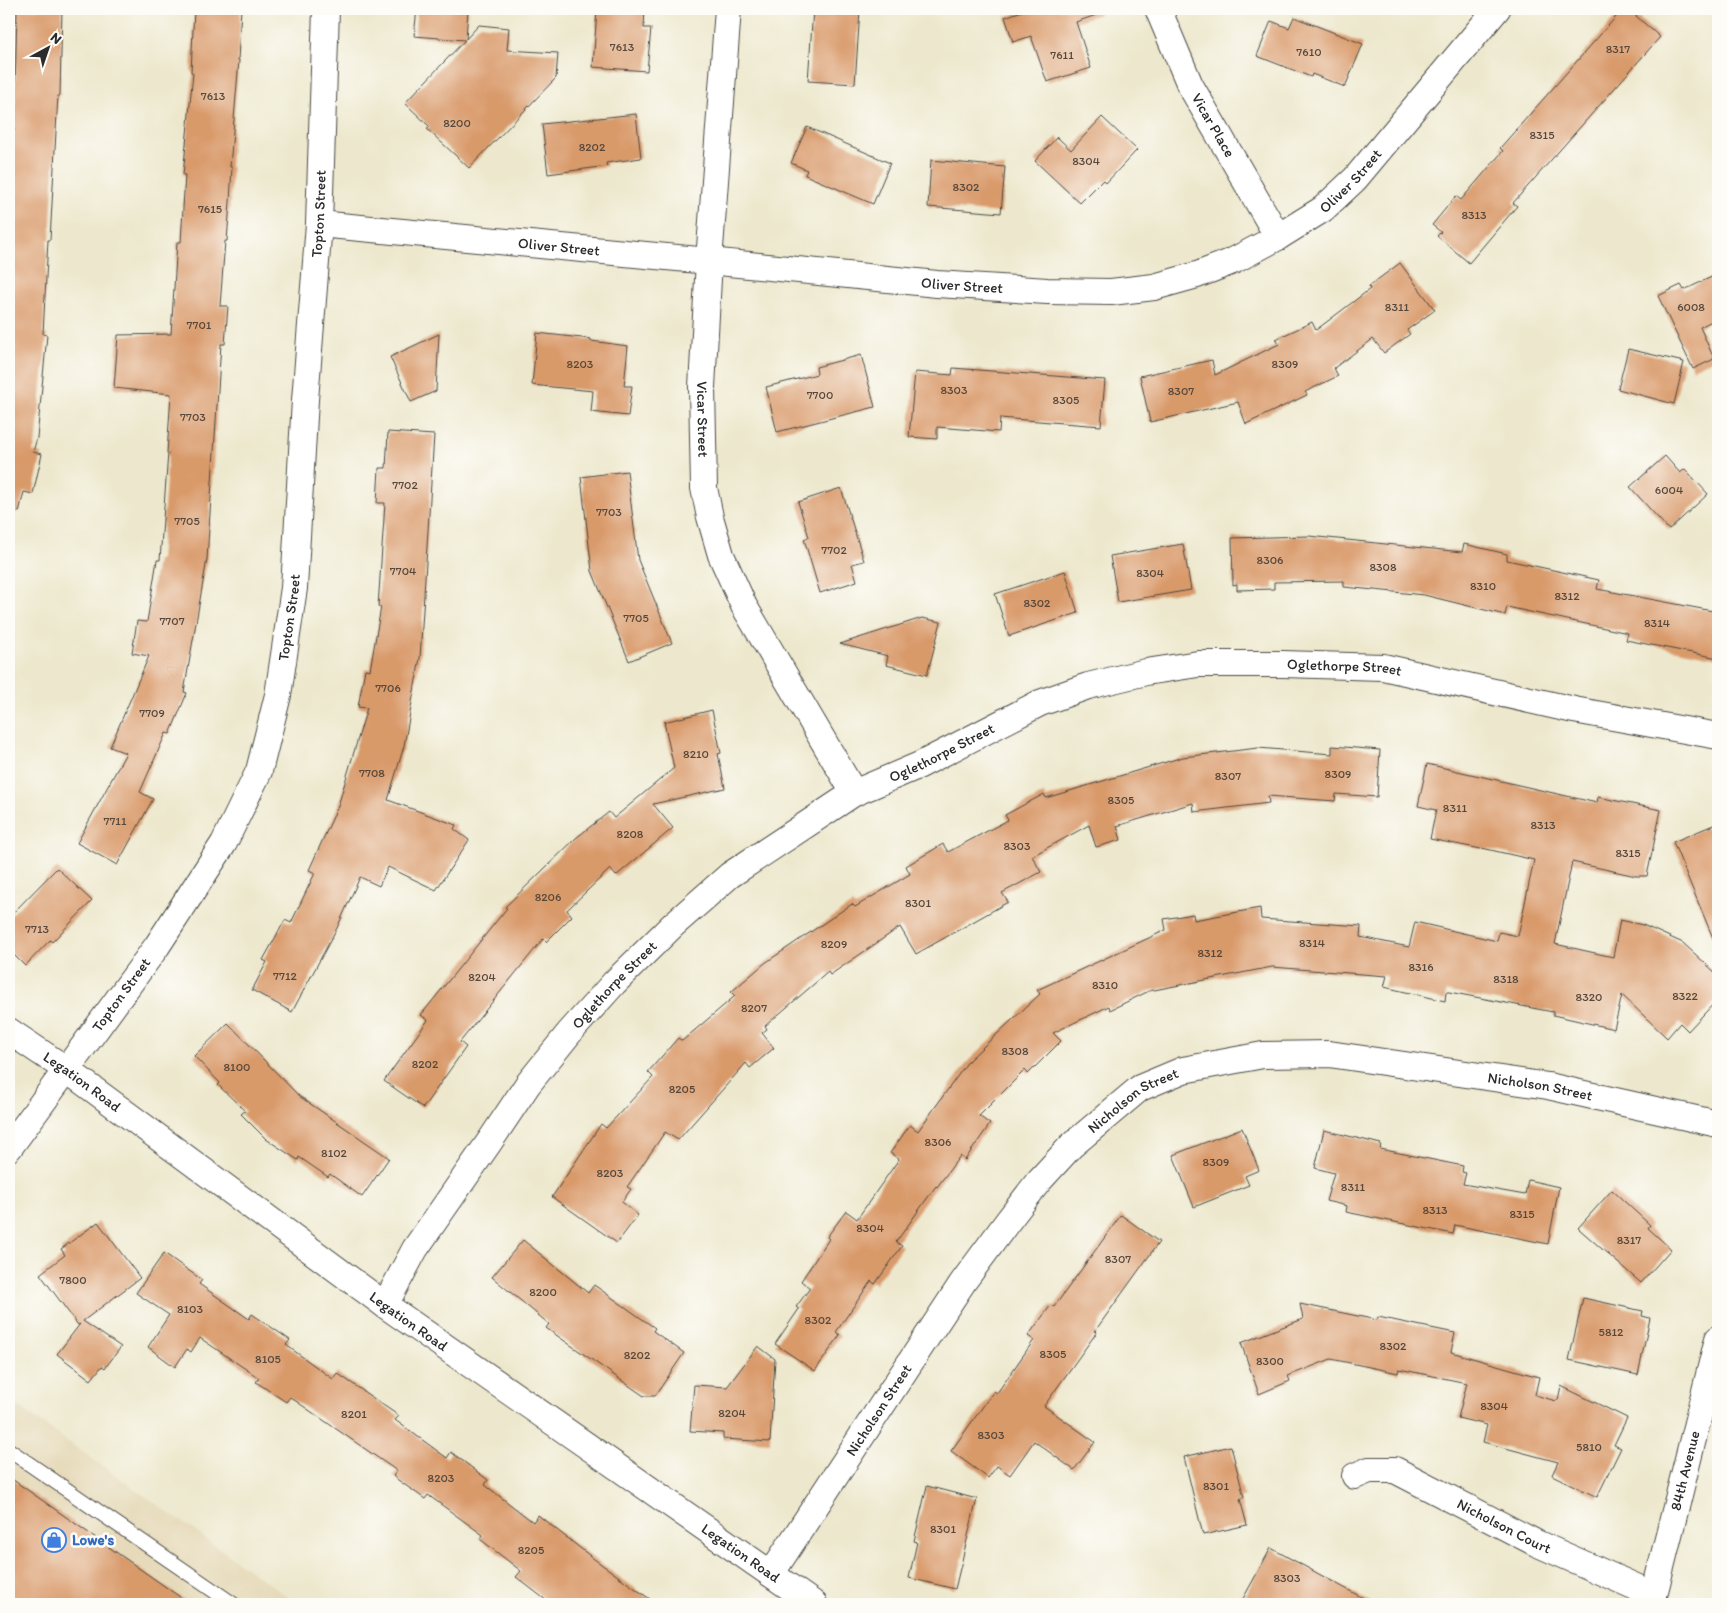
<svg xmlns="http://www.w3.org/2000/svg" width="1727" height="1613" viewBox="0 0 1727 1613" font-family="Itim,sans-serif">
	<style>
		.built { fill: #e6daba }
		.building { fill: #d99a6a }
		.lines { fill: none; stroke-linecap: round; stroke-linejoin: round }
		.service-casing { stroke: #484743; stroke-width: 16 }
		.minor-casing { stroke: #484743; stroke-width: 28 }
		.service { stroke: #fff; stroke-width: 14 }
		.minor { stroke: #fff; stroke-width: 26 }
		.labels { text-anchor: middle; stroke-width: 5; stroke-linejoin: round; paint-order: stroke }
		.number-label { font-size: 12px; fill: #56473b }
		.street-label { font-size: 15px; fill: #2b2b2b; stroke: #fdfcf7 }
		.shop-label { font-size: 15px; font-weight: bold; fill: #366cbe; stroke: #fdfcf7; text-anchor: start }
	</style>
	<rect width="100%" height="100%" fill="#fdfcf7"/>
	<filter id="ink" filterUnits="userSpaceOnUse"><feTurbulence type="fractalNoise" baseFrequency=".02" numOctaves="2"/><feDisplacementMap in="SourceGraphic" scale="10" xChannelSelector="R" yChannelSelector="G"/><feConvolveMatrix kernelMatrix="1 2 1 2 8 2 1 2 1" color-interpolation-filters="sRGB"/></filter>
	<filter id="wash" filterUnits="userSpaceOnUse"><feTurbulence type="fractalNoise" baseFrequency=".0096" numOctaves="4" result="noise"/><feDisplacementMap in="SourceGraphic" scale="20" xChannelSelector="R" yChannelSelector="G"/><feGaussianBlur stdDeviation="1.12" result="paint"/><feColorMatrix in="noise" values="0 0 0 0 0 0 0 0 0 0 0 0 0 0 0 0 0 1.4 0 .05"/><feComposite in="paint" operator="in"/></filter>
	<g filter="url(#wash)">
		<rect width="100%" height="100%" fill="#ede8cd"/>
		<path class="built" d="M9,1400L298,1604H9Z"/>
		<g id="blocks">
			<g class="building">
				<path d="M17,9H62L60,95H58L50,240H48L43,334L47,335L37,438L33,452L42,454L33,494L24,492L19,512L9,510V162L10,131H14Z"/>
				<path d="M194,9H241L238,60H239L230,167H232L230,202L227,241H225L220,306H228L225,344H221L207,559L184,692L187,693L170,734L166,733L140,792L153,799L117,865L77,843L126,753L110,747L149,656L132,653L137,621L147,622L157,560H160L168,453H167L171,394L114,388L118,335L171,334L177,242H181L185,175H183L193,73L191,72Z"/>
				<path d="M417,9H468L466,39L479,25L509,28L507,50L558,53L556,78L469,168L427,129L430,127L405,103L465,40L414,36Z"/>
				<path d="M597,9H645L644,28H651L647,71L593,67Z"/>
				<path d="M813,9L860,10L855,84L808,81Z"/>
				<path d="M1022,9H1098L1099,14L1076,22L1091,68L1047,82L1031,36L1013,42L1005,17L1022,11Z"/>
				<path d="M1623,9H1628L1660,37L1513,203L1517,206L1469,263L1437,236L1441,232L1432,225L1456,196L1461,200L1503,151L1500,148Z"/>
				<path d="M1294,17L1363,44L1345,87L1312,74L1311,77L1257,56L1271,21L1289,28Z"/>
				<path d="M636,114L641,158L606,163L607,166L548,174L542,124Z"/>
				<path d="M1102,117L1137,150L1106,183L1103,180L1080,203L1035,161L1057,137L1071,150Z"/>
				<path d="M807,127L890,163L873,204L805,175L807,170L791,163Z"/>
				<path d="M931,160L1005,167L1001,213L928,207Z"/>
				<path d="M1400,263L1435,310L1407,330L1410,334L1384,353L1373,339L1334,368L1338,376L1305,392L1307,395L1246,424L1238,402L1150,422L1140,376L1212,360L1215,375L1279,344L1276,339L1312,322L1316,330L1370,289L1369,286Z"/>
				<path d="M1718,274V318L1700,327L1714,359L1693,369L1658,296L1681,285L1684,290Z"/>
				<path d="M537,333L591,339V341L628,346L624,386H632L628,416L591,412L593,391L532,385Z"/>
				<path d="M439,334L436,391L411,402L390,357Z"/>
				<path d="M1628,349L1684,362L1674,404L1618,389Z"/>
				<path d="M861,355L875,407L777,432L766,387L817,374L816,367Z"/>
				<path d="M953,368L1105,380L1101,426L1000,418L999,432L937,427V439L909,437L915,372L952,375Z"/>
				<path d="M388,432L434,435L420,658L404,746L388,800L456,825L454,829L469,840L436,890L388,867L379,886L360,877L337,928L292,1012L252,990L267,962L263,960L285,920L291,923L315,873L309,870L338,806L367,708L358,707L365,669L370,670L381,607H378L385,503H377L379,468H386Z"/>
				<path d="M1665,456L1680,473L1685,469L1708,494L1669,530L1630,487Z"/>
				<path d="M627,471L638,560L672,643L629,661L592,571L581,477Z"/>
				<path d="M841,488L864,561L852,564L857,581L820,593L804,539L809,537L798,502Z"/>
				<path d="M1309,536L1462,552L1464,544L1507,554V560L1599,580L1597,589L1718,612V658L1626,640L1628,633L1507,607L1505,615L1424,595L1344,587V581L1274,582V589L1237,590V584L1233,585L1232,538Z"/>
				<path d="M1183,544L1191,590L1118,602L1110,556Z"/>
				<path d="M1065,571L1078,613L1009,636L995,594Z"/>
				<path d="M922,618L941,622L927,675L886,665L888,656L840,644Z"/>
				<path d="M712,710L721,753L718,754L725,788L653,804L673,828L616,876L610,869L567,910L572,916L546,942L543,939L460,1042L466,1047L423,1108L384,1081L428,1020L421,1015L507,908L505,907L576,838L609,812L614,818L674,768L664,722Z"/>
				<path d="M1332,746L1380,750L1377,797L1336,794L1335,801L1268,796L1269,803L1194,812L1193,803L1117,826L1121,840L1096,847L1089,825L1032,856L1041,872L1002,893L1008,902L916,954L900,927L830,975L828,972L765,1026L767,1029L762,1033L774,1048L750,1068L746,1063L678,1140L665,1132L627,1187L631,1189L622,1202L638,1215L617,1243L552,1197L601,1124L606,1128L653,1077L648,1072L678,1038L682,1041L735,996L731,992L765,963L852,904L855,907L910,874L906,866L943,844L948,852L1008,820L1005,815L1044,794L1046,798L1183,757L1258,748L1332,754Z"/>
				<path d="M1427,764L1597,803L1598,797L1661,810L1647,876H1636L1572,862L1555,944L1613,957L1620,920L1643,925L1683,943L1718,975V999L1688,1031L1680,1023L1667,1038L1622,995L1614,1029L1553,1015V1012L1449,992H1446L1445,1001L1384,987L1387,976L1272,967L1149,991L1110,1010L1109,1006L1053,1033L1061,1041L1028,1074L1025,1070L979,1116L990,1124L965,1160L960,1156L937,1187L936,1186L896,1242L902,1246L875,1284L871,1281L836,1332L840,1335L815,1371L775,1344L799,1309L796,1307L810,1288L801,1281L829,1239L827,1237L846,1211L857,1219L899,1159L890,1153L910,1125L918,1131L969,1060L1040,994L1037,990L1166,930L1164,919L1193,914L1194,920L1260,908L1261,919L1361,926L1360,937L1409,947L1415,922L1497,941L1499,932L1518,936L1534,860L1482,848L1481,849L1430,839L1436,810L1418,806Z"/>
				<path d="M1718,823V950L1673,842Z"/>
				<path d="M57,868L92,901L52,942L50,940L25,966L9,950V917Z"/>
				<path d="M228,1023L299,1096L389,1158L362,1197L330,1174L328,1177L299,1157L298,1160L266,1139L241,1114L245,1111L218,1085L220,1083L194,1056Z"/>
				<path d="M1242,1128L1259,1170L1245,1176L1249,1185L1194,1207L1173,1155Z"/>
				<path d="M1324,1130L1381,1144L1380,1149L1463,1166L1462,1172L1466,1173L1463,1184L1525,1195L1528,1180L1559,1187L1548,1244L1455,1225L1453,1234L1346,1212L1347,1206L1326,1201L1334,1173L1315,1168Z"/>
				<path d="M1612,1190L1650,1225L1648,1228L1671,1249L1641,1283L1578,1228Z"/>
				<path d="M1121,1215L1159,1242L1095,1331L1097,1332L1044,1406L1095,1442L1074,1470L1034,1441L1010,1475L997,1466L988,1478L951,1451L994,1391L997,1393L1034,1340L1028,1336L1051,1305L1054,1307Z"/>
				<path d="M98,1222L140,1278L83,1321L121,1347L105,1368L102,1366L91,1380L57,1354L80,1324L78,1325L40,1274L65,1255L61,1249Z"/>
				<path d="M523,1240L588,1293L594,1285L655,1328L653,1331L684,1353L655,1396H644L546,1328L549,1324L492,1277Z"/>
				<path d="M164,1253L202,1280L199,1284L249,1319L252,1314L290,1340L286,1345L333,1379L337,1373L399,1416L395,1420L447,1458L451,1452L488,1480L485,1485L533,1522L538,1515L594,1559L657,1604H551L516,1577L521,1571L480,1539L483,1535L428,1495L425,1499L398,1480L393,1476L397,1471L290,1397L286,1402L256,1382L259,1378L200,1338L191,1352L187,1349L175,1367L148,1347L169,1315L136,1293Z"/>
				<path d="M1583,1298L1643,1311L1642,1316L1650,1318L1638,1375L1569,1360Z"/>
				<path d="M1300,1304L1377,1320L1378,1317L1455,1333L1451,1352L1539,1377L1535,1395L1556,1401V1400H1558L1561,1386L1627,1418L1614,1445L1621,1448L1597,1497L1552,1475L1558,1462L1483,1442L1487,1425L1458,1418L1467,1383L1399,1369L1398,1373L1331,1359L1288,1376L1290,1381L1259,1394L1241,1343L1303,1319Z"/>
				<path d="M758,1346L775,1359L770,1442L723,1439V1433L690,1431L694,1385L727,1387Z"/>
				<path d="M1231,1446L1244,1497L1240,1499L1247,1525L1203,1535L1184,1457Z"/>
				<path d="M9,1477L190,1604H9Z"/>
				<path d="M927,1486L977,1499L955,1589L909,1578L917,1542L914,1541Z"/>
				<path d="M1271,1548L1374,1604H1240Z"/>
			</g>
		</g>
	</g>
	<g filter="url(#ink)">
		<use href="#blocks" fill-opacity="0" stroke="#484743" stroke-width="1"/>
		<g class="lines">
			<defs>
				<path id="service" d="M9,1450L233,1604"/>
				<g id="minor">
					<path id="s1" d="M728,9L709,261L702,387L704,488L710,517L721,555L744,606L854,793"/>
					<path id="s2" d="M1158,9L1190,85L1278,237"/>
					<path id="s3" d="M319,224L709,261L937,284L1047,291L1111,292L1154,287L1197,275L1233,261L1278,237L1323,209L1355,179L1497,9"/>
					<path id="s4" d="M9,1031L67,1070L385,1305L814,1604"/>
					<path id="s5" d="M9,1148L157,946L224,843L259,771L278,695L294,588L305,400L319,224L326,9"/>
					<path id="s6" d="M385,1305L415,1249L490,1141L528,1084L570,1032L614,983L673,925L730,875L854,793L920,765L1040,703L1088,686L1146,672L1198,664H1283L1383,667L1574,710L1718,736"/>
					<path id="s7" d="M1355,1476L1369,1470H1395L1536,1543L1654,1595"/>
					<path id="s8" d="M771,1574L963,1282L1008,1221L1038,1182L1071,1146L1140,1088L1183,1070L1263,1055L1329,1054L1548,1086L1718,1124"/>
					<path id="s9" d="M1650,1604L1654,1595L1718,1339"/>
				</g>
			</defs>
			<use href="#service" class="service-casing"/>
			<use href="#minor" class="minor-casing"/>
			<use href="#service" class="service"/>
			<use href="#minor" class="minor"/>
		</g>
	</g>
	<defs>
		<symbol id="shop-ring" viewBox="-11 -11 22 22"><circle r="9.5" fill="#fdfcf7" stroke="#3f7fe0" stroke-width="1.5"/><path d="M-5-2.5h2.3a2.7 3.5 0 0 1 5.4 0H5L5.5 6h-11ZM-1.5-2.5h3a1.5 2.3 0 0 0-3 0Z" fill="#3f7fe0"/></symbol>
	</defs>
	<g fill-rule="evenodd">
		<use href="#shop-ring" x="40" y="1526" width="28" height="28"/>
	</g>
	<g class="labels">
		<g class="number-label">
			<text x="622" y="51">7613</text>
			<text x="1618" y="53">8317</text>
			<text x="1309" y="56">7610</text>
			<text x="1062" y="59">7611</text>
			<text x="213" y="100">7613</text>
			<text x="457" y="127">8200</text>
			<text x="1542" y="139">8315</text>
			<text x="592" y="151">8202</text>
			<text x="1086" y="165">8304</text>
			<text x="966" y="191">8302</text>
			<text x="210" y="213">7615</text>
			<text x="1474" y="219">8313</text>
			<text x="1397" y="311">8311</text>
			<text x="1691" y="311">6008</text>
			<text x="199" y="329">7701</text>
			<text x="580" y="368">8203</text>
			<text x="1285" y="368">8309</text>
			<text x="954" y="394">8303</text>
			<text x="1181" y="395">8307</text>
			<text x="820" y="399">7700</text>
			<text x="1066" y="404">8305</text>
			<text x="193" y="421">7703</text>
			<text x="405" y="489">7702</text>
			<text x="1669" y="494">6004</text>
			<text x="609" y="516">7703</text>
			<text x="187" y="525">7705</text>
			<text x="834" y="554">7702</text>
			<text x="1270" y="564">8306</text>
			<text x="1383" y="571">8308</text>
			<text x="403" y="575">7704</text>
			<text x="1150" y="577">8304</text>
			<text x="1483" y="590">8310</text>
			<text x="1567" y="600">8312</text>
			<text x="1037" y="607">8302</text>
			<text x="636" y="622">7705</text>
			<text x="172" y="625">7707</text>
			<text x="1657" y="627">8314</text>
			<text x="388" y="692">7706</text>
			<text x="152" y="717">7709</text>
			<text x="696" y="758">8210</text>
			<text x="372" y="777">7708</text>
			<text x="1338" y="778">8309</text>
			<text x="1228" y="780">8307</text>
			<text x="1121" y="804">8305</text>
			<text x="1455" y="812">8311</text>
			<text x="115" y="825">7711</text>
			<text x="1543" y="829">8313</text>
			<text x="630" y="838">8208</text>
			<text x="1017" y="850">8303</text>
			<text x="1628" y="857">8315</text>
			<text x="548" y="901">8206</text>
			<text x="918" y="907">8301</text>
			<text x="37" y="933">7713</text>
			<text x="1312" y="947">8314</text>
			<text x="834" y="948">8209</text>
			<text x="1210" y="957">8312</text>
			<text x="1421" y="971">8316</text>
			<text x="285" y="980">7712</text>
			<text x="482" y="981">8204</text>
			<text x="1506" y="983">8318</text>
			<text x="1105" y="989">8310</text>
			<text x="1685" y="1000">8322</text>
			<text x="1589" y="1001">8320</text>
			<text x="754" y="1012">8207</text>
			<text x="1015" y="1055">8308</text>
			<text x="425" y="1068">8202</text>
			<text x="237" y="1071">8100</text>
			<text x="682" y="1093">8205</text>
			<text x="938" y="1146">8306</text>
			<text x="334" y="1157">8102</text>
			<text x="1216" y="1166">8309</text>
			<text x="610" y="1177">8203</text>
			<text x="1353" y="1191">8311</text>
			<text x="1435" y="1214">8313</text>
			<text x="1522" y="1218">8315</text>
			<text x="870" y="1232">8304</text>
			<text x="1629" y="1244">8317</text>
			<text x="1118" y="1263">8307</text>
			<text x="73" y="1284">7800</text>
			<text x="543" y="1296">8200</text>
			<text x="190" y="1313">8103</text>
			<text x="818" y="1324">8302</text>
			<text x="1611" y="1336">5812</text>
			<text x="1393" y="1350">8302</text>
			<text x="1053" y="1358">8305</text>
			<text x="637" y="1359">8202</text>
			<text x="268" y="1363">8105</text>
			<text x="1270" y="1365">8300</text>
			<text x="1494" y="1410">8304</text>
			<text x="732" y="1417">8204</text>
			<text x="354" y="1418">8201</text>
			<text x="991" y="1439">8303</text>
			<text x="1589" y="1451">5810</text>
			<text x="441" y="1482">8203</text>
			<text x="1216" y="1490">8301</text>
			<text x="943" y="1533">8301</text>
			<text x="531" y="1554">8205</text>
			<text x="1287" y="1582">8303</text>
		</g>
		<g class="street-label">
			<text dy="5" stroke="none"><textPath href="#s2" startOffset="129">Vicar Place</textPath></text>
			<text dy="5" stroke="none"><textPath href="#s3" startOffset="1065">Oliver Street</textPath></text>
			<text dy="5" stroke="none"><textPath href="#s5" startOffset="1015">Topton Street</textPath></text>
			<text dy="5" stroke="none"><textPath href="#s3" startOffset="241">Oliver Street</textPath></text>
			<text dy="5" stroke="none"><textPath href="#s3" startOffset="646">Oliver Street</textPath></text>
			<text dy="5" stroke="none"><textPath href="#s1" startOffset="411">Vicar Street</textPath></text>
			<text dy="5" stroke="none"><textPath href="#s5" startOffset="610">Topton Street</textPath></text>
			<text dy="5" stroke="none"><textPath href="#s6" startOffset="1220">Oglethorpe Street</textPath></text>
			<text dy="5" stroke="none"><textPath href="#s6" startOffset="800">Oglethorpe Street</textPath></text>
			<text dy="5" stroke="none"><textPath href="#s6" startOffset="395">Oglethorpe Street</textPath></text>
			<text dy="5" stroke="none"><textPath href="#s5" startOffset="190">Topton Street</textPath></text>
			<text dy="5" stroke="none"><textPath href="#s4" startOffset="89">Legation Road</textPath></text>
			<text dy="5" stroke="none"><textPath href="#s8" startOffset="1021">Nicholson Street</textPath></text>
			<text dy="5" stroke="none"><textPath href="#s8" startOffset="601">Nicholson Street</textPath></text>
			<text dy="5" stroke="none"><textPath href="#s4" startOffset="494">Legation Road</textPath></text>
			<text dy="5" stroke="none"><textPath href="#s8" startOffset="196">Nicholson Street</textPath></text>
			<text dy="5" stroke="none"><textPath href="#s9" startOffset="138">84th Avenue</textPath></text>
			<text dy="5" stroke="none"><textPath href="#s7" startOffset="164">Nicholson Court</textPath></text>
			<text dy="5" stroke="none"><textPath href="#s4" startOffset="899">Legation Road</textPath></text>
		</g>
		<g class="shop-label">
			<text x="72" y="1545">Lowe's</text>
		</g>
	</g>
	<rect width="1727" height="1613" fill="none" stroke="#fdfcf7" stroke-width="30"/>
	<g transform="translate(48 48) rotate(40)" stroke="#fdfcf7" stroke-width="4" paint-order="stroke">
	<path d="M0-4L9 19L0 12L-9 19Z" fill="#2b2b2b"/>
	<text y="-8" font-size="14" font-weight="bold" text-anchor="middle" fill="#2b2b2b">N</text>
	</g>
</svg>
